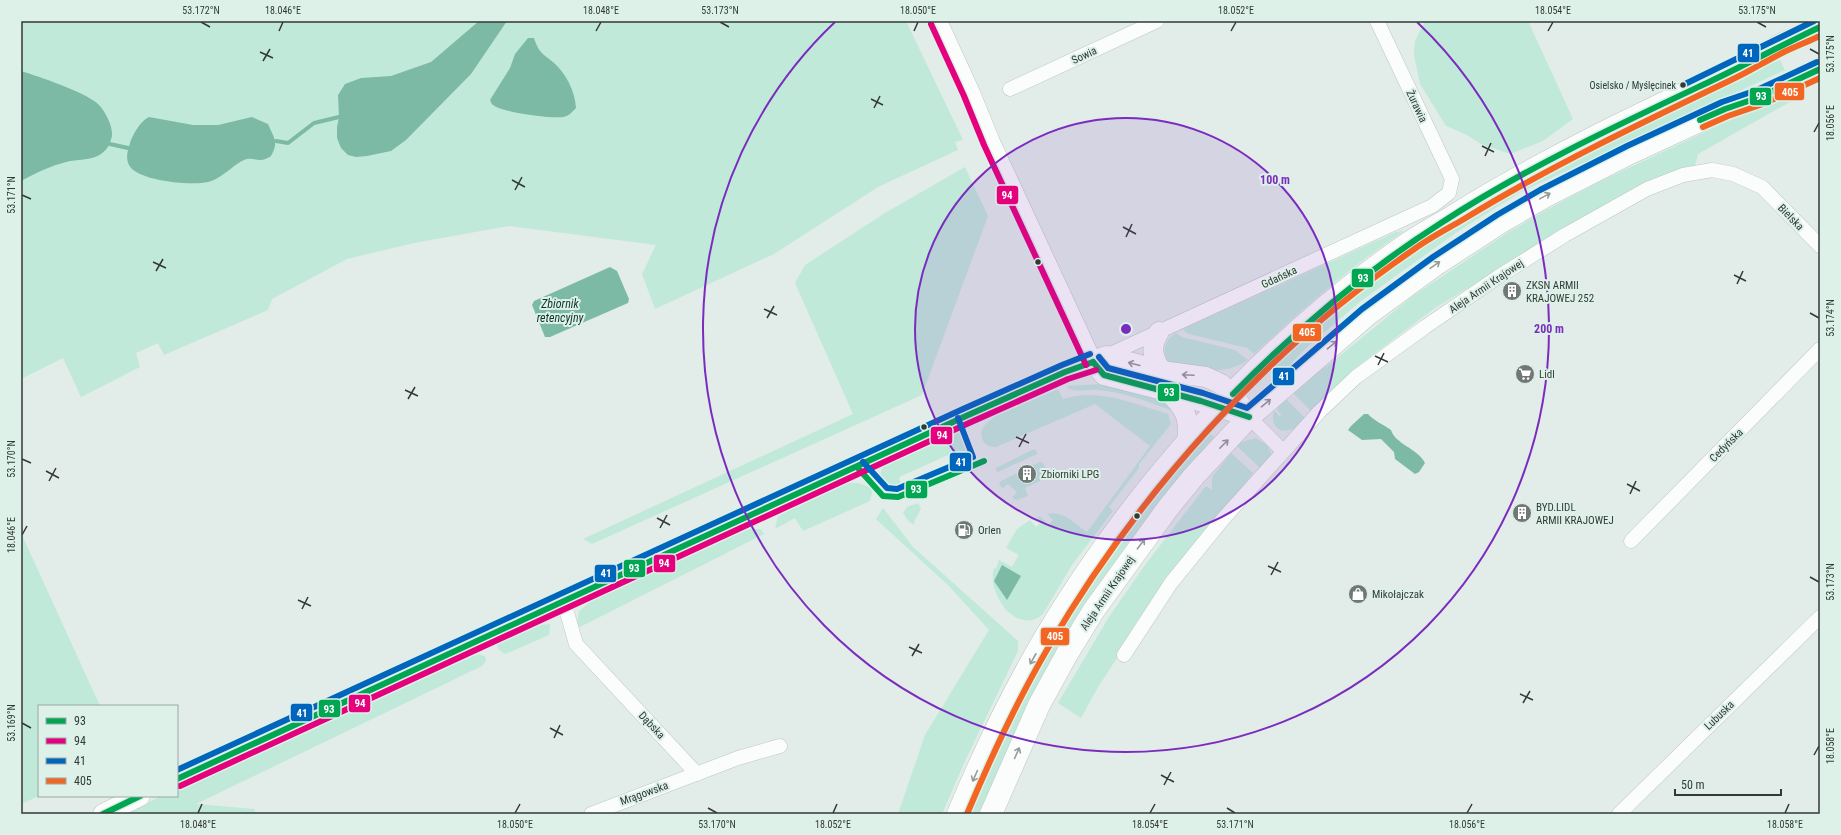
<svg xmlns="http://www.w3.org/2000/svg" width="1841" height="835" viewBox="0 0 1841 835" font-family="'Roboto Condensed',sans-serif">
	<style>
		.green { fill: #c0e9da }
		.water { fill: #7dbaa6 }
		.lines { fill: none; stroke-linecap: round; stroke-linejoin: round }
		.stream { stroke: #7dbaa6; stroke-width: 4 }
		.minor-casing { stroke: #bfc7c4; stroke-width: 15 }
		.tertiary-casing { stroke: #bfc7c4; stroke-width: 19 }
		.secondary-casing { stroke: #bfc7c4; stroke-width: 21 }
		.primary-casing { stroke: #bfc7c4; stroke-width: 23 }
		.minor { stroke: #fbfcfc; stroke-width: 14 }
		.tertiary { stroke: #fbfcfc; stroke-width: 18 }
		.secondary { stroke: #fbfcfc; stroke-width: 20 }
		.primary { stroke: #fbfcfc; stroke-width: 22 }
		.bus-1-casing { stroke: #ddf1e9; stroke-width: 9 }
		.bus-2-casing { stroke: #ddf1e9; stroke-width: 9 }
		.bus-3-casing { stroke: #ddf1e9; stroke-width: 9 }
		.bus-4-casing { stroke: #ddf1e9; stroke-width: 9 }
		.bus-1 { stroke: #00a651; stroke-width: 6 }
		.bus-2 { stroke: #e5007d; stroke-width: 6 }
		.bus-3 { stroke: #0065bd; stroke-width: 6 }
		.bus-4 { stroke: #f26522; stroke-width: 6 }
		.oneway { stroke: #969b9a }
		.ticks { fill: none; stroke: #323a37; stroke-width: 1.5 }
		.ring { fill: none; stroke: #7b2cbf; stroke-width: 2 }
		.bus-dot { fill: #323a37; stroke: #ddf1e9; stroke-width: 1.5 }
		.labels { text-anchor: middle; stroke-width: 4; stroke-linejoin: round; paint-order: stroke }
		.bus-label { font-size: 10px; fill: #323a37; stroke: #ddf1e9; text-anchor: end }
		.street-label { font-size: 11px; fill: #323a37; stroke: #ddf1e9 }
		.poi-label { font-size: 11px; fill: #323a37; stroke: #ddf1e9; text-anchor: start }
		.water-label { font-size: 12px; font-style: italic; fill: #0f362a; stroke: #ddf1e9 }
		.centre { fill: #7b2cbf; stroke: #ddf1e9; stroke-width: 2 }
		.ring-label { font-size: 12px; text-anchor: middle; font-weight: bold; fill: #7b2cbf; stroke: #ddf1e9; stroke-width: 4; stroke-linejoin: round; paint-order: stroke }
		.line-badge { stroke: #ddf1e9; stroke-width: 1.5 }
		.badge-label { font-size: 11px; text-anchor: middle; font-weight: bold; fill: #fff }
		.neatline { fill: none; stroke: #323a37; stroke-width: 1.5 }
		.ticks-label { font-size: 10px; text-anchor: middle; fill: #323a37 }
	</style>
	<rect width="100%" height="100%" fill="#e2ece8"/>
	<g class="green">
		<path d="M21,21H906L963,140L955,142L958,150L878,187L774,254L655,309L642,274L656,245L509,226L414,243L347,259L272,299L268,310L164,355L158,343L136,353L140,367L81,397L63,358L21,379Z"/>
		<path d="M1425,21H1528L1573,119L1543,141L1510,154L1481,144L1465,134L1446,126L1420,84L1414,55L1415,41Z"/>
		<path d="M1780,60L1785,70L1521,192L1457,232L1361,301L1306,348L1296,358L1279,379L1270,371L1301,342L1348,302L1391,269L1436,237L1503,195L1736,79Z"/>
		<path d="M1794,90L1797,98L1698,154L1695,166L1646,184L1606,204L1435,308L1358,366L1311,411L1291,391L1303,380L1326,367L1413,296L1507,233L1548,209L1597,183Z"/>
		<path d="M965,167L988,216L922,395L592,544L583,539L853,414L795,283L805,265L885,213Z"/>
		<path d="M1404,231C1350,267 1301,310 1254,354L1247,348L1189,334L1185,332L1183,329L1396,232Z"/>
		<path d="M1176,333L1182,337L1235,350L1248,360C1221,378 1197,368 1169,362C1161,351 1165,340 1176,333Z"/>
		<path d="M1103,384L1161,398L1174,411C1150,403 1124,392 1099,390C1089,389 1077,393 1068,388L1067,386Z"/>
		<path d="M1058,389L1063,399C1097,388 1129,402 1162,412L1168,414L1171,424L1139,464V468L1109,507L1113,511L1072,565L1043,614C1017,637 986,593 994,568L996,569L999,560L1012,567L1019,555L1006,548L1017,529L1030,520L1036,527L1041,522L1037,517L1040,516L1048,525L1053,520L1047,514C1063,510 1075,524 1087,532L1150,446L1095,404L996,447C985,449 977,436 984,426C987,422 992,419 996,416Z"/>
		<path d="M1285,398L1306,419C1302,423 1298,427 1293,429C1277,435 1270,423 1274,410L1280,417L1281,415L1278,411L1277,406Z"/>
		<path d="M962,431L965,432C970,440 972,451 961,455L955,452L899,477L901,485L895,492H891C882,485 877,477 883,467Z"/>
		<path d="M1208,432L1214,437L1159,501L1084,604L1057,649L981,814H967L1011,716L1103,563Z"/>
		<path d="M1256,438L1267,445L1271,453L1269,458L1260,468L1237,446L1242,442Z"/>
		<path d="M1034,449L1037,451V454L998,472L996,471V468Z"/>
		<path d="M1231,453L1253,473L1169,578L1098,687L1081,718L1058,703L1109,617L1145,565L1206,486L1212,490V477Z"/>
		<path d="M1040,462L1043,463L1050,476L1025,488L1028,496L1017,500L1012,498L1017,492L1008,484L1002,489L999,483L1001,481L1017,473L1021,482L1037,475L1033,465Z"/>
		<path d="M843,483H858L870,487L872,492L870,501L803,531L795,518L775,529L778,516L792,506Z"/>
		<path d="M918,503L921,509L914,522L915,525L909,522L903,513L907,507Z"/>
		<path d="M883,508L913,547L1018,641V651L965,761L942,814H898L925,735L989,630L949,586L876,519Z"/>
		<path d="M746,529H760L764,534L576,629L579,611L590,602Z"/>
		<path d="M21,533L100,706H39V796L21,804Z"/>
		<path d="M550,624L549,635L505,654L498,649L497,644L541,625Z"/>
		<path d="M476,654L485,656L486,661L482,666L196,804L254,809L256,814H127L161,796H177V789Z"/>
	</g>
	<g class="water">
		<path d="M479,21H507L471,74L406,140L391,151L367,156L356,157L348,155L341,148L337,138V127L339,117L338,95L345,84L361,78L391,76L431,62Z"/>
		<path d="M528,38H534C539,53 542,53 553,62C566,73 575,91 576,108C572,112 569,116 563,117C552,119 501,112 493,105C491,104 491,101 490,100L510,68L515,54Z"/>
		<path d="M21,71C40,77 82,91 97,103C105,110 113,126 112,136C110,144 108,149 101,154C91,161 77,159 66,162C50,166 36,173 21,181Z"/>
		<path d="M149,117L193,125H218L252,117L268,124C274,138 279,142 271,156C268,158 264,160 260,160C256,160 251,158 247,159C237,161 222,179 208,182C191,186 137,181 129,165C126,159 127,152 129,147C131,137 140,121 149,117Z"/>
		<path d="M610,267L617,271L629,299L628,303L550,337H545L532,305L534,301Z"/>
		<path d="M1364,414H1368C1374,421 1383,424 1391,430C1395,444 1417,448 1425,463L1419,472L1415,474L1395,459L1394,452L1381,439L1362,440L1348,430L1351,426Z"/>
		<path d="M1002,565L1021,576L1007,600L994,581Z"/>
	</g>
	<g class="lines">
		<g class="stream">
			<path d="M276,141L288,143L314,123L339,117"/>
			<path d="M110,144L128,148"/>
		</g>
		<defs>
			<g id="minor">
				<path d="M1010,89L1157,21"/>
				<path d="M1106,356L1432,206L1449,193L1452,179L1377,21"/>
				<path d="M1249,417L1283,451"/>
				<path d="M1631,541L1820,349"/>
				<path d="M564,602L576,644L697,774"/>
				<path d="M1124,655L1171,583L1223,519L1319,412L1356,377L1425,327L1498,277L1565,235L1647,189L1683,175L1712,170L1733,174L1762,187L1820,246"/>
				<path d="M591,814L738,758L780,746"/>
				<path d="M1619,814L1820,617"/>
			</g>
			<path id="tertiary" d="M938,21L971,93L991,142L1093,362"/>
			<g id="secondary">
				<path d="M1159,332C1150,346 1152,358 1162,371"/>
				<path d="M1093,362L1104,375L1167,391L1234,412"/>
				<path d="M1167,391C1186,408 1190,418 1187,443"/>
				<path d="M177,779L966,416L1065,372L1106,356L1162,371L1206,377L1221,384L1233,394L1249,417"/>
				<path d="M103,814L140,796"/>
			</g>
			<g id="primary">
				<path d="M958,814C983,754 1011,696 1043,641C1132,490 1260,347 1404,246C1418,236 1434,227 1450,218C1539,162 1633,117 1728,73C1745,65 1760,56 1776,47C1790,40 1805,34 1820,27"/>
				<path d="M991,814L1039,705L1067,654L1094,610L1168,508L1194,476L1249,417L1367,315L1438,263L1501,222L1544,197L1630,153L1725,109L1760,97L1820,69"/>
			</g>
		</defs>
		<use href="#minor" class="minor-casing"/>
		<use href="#tertiary" class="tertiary-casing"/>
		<use href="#secondary" class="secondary-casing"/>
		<use href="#primary" class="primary-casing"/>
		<use href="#minor" class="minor"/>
		<use href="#tertiary" class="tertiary"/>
		<use href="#secondary" class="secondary"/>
		<use href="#primary" class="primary"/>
		<defs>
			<g id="bus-1">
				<path d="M1700,120L1725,109L1760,97L1820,69"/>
				<path d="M1093,362L1104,375L1201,401L1249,417"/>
				<path d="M1233,394C1296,330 1364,272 1441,223C1527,167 1620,124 1713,80C1749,63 1784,44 1820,27"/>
				<path d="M857,467L883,496L898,497L984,461"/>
				<path d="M177,779L966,416L1065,372L1093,362"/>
				<path d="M103,814L140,796"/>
			</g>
			<g id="bus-2">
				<path d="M931,24L964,96L984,145L1086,365"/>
				<path d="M180,786L969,423L1068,379L1096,370"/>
			</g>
			<g id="bus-3">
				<path d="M1683,85L1814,21"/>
				<path d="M1099,357L1108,368L1203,393L1247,408L1362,309L1433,257L1497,215L1540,190L1627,146L1722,102L1757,90L1817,62"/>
				<path d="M863,462L887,488L897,489L973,457L958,418"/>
				<path d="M177,770L963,409L1062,365L1090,354"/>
			</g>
			<g id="bus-4">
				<path d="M1703,127L1728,116L1763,104L1820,78"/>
				<path d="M967,814C991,757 1017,701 1048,648C1137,495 1266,350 1413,250C1429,238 1447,229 1464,219C1549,167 1639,124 1729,81C1747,73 1764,62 1782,53C1794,47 1807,42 1820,36"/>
			</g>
		</defs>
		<use href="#bus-1" class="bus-1-casing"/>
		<use href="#bus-2" class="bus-2-casing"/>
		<use href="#bus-3" class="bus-3-casing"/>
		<use href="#bus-4" class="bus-4-casing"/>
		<use href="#bus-1" class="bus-1"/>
		<use href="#bus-2" class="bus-2"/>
		<use href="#bus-3" class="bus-3"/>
		<use href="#bus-4" class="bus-4"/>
	</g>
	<defs><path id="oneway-shaft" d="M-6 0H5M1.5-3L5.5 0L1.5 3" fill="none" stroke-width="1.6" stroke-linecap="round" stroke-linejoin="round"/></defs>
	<g class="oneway">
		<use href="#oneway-shaft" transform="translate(1545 196) rotate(-29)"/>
		<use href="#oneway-shaft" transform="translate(1435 265) rotate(-35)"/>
		<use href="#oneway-shaft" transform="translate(1332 345) rotate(-40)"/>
		<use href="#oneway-shaft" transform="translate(1134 364) rotate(-165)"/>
		<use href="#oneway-shaft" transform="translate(1188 375) rotate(-177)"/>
		<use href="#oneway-shaft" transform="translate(1266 403) rotate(-40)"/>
		<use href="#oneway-shaft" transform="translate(1224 444) rotate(-45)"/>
		<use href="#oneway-shaft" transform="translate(1141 544) rotate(-53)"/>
		<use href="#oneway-shaft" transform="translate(1033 659) rotate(119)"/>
		<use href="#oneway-shaft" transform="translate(1017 753) rotate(-66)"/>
		<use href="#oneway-shaft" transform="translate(975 776) rotate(114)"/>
	</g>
	<path class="ticks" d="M201,22L210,27M720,22L729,27M1757,22L1766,27M279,31L283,22M596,31L601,22M914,31L918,22M1231,31L1236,22M1548,31L1553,22M1810,49L1819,54M260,52L273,58M263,61L270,49M871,99L883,105M874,108L880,96M1814,132L1819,123M1482,146L1494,152M1485,156L1491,143M512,180L525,187M515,190L522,177M22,195L31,199M1123,227L1136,234M1126,237L1132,224M153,262L166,268M156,271L163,259M1734,275L1746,281M1737,284L1743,271M764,309L777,315M1810,313L1819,318M767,318L774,306M1375,356L1388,362M1378,365L1384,353M405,390L418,396M408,399L415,387M1016,437L1029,443M1019,447L1026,434M22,459L31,463M46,471L59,478M49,481L56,468M1627,484L1640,491M1630,494L1636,481M657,518L670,525M660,528L667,515M22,535L27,526M1268,566L1281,572M1271,575L1278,562M1810,577L1819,582M298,600L311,606M302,609L308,597M909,647L922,653M912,656L919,644M1520,694L1533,700M1523,703L1530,691M22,723L31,728M550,728L563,735M554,738L560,725M1814,755L1819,746M1161,775L1174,782M1164,785L1171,772M708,808L717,813M1227,808L1235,813M198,813L202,804M515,813L520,804M833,813L837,804M1150,813L1155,804M1467,813L1472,804M1785,813L1789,804"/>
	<circle cx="1126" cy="329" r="211" fill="#7b2cbf" fill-opacity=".12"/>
	<g class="ring">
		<circle cx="1126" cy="329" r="211"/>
		<path d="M1417 22A423 423 0 1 1 835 22"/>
	</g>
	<defs>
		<symbol id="building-disc" viewBox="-11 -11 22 22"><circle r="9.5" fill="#707875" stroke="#ddf1e9"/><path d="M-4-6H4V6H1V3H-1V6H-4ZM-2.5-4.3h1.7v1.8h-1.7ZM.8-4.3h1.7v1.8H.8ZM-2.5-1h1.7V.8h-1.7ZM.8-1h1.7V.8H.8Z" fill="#fff"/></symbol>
		<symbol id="supermarket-disc" viewBox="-11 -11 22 22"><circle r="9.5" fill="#707875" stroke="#ddf1e9"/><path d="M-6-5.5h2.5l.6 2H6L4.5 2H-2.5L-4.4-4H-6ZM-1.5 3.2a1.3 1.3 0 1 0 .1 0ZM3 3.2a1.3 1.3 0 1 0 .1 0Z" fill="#fff"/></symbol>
		<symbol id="fuel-disc" viewBox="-11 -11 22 22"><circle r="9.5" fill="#707875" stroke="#ddf1e9"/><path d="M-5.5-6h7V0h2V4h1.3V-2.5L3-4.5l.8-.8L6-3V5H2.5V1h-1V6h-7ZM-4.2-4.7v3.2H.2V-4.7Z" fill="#fff"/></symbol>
		<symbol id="shop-disc" viewBox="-11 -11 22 22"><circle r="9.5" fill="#707875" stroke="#ddf1e9"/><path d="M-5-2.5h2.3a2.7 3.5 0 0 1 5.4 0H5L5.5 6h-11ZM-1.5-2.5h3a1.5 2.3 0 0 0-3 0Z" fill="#fff"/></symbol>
	</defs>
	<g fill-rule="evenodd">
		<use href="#building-disc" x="1501" y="280" width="22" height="22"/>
		<use href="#supermarket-disc" x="1514" y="363" width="22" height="22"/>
		<use href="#building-disc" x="1016" y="463" width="22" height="22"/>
		<use href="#building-disc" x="1511" y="502" width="22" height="22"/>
		<use href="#fuel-disc" x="953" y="519" width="22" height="22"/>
		<use href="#shop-disc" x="1347" y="583" width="22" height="22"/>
	</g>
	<g class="bus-dot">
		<circle cx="1683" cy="85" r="3.5"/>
		<circle cx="1038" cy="262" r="3.5"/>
		<circle cx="924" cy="427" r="3.5"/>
		<circle cx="1137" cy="516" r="3.5"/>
	</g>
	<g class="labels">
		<g class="bus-label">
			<text x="1676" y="89">Osielsko / Myślęcinek</text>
		</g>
		<g class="street-label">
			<text transform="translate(1084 55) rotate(-25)" y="4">Sowia</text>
			<text transform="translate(1417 106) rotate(65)" y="4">Żurawia</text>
			<text transform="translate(1791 217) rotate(46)" y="4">Bielska</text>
			<text transform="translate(1279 277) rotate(-25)" y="4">Gdańska</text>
			<text transform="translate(1486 286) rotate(-34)" y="4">Aleja Armii Krajowej</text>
			<text transform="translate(1726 445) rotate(-45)" y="4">Cedyńska</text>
			<text transform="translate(1107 593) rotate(-56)" y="4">Aleja Armii Krajowej</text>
			<text transform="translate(1719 715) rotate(-44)" y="4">Lubuska</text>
			<text transform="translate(652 725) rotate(47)" y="4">Dąbska</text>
			<text transform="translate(644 793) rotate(-20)" y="4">Mrągowska</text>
		</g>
		<g class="poi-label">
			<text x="1526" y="289">ZKSN ARMII<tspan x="1526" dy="13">KRAJOWEJ 252</tspan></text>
			<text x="1539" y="378">Lidl</text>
			<text x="1041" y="478">Zbiorniki LPG</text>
			<text x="1536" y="511">BYD.LIDL<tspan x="1536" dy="13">ARMII KRAJOWEJ</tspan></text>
			<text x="978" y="534">Orlen</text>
			<text x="1372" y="598">Mikołajczak</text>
		</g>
		<g class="water-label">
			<text x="560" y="308">Zbiornik<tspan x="560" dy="14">retencyjny</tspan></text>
		</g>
	</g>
	<circle cx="1126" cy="329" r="6" class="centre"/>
	<g class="ring-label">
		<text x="1275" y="184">100 m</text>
		<text x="1549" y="333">200 m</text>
	</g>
	<g class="line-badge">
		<rect x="1737" y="43" width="23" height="20" rx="4" fill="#0065bd"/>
		<rect x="1774" y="82" width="31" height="19" rx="4" fill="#f26522"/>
		<rect x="1749" y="87" width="23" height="19" rx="4" fill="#00a651"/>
		<rect x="996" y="185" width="23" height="20" rx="4" fill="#e5007d"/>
		<rect x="1351" y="268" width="23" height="20" rx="4" fill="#00a651"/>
		<rect x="1292" y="323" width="30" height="19" rx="4" fill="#f26522"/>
		<rect x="1272" y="367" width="23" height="19" rx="4" fill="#0065bd"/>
		<rect x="1157" y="383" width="23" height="19" rx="4" fill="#00a651"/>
		<rect x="930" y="426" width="23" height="19" rx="4" fill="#e5007d"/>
		<rect x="949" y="452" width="23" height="20" rx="4" fill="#0065bd"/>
		<rect x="905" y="480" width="23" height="19" rx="4" fill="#00a651"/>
		<rect x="653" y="554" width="23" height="19" rx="4" fill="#e5007d"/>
		<rect x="623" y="559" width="23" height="19" rx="4" fill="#00a651"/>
		<rect x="594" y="564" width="23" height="19" rx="4" fill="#0065bd"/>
		<rect x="1040" y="627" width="30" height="19" rx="4" fill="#f26522"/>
		<rect x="348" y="694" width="23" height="19" rx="4" fill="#e5007d"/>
		<rect x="318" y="699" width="23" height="19" rx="4" fill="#00a651"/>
		<rect x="290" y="703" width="23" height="19" rx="4" fill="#0065bd"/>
	</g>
	<g class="badge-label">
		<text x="1748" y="57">41</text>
		<text x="1790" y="96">405</text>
		<text x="1761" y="100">93</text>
		<text x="1007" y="199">94</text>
		<text x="1363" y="282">93</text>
		<text x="1307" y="336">405</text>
		<text x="1284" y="380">41</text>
		<text x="1169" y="396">93</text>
		<text x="942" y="439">94</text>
		<text x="961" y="466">41</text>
		<text x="916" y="493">93</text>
		<text x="664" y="567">94</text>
		<text x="634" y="572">93</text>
		<text x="606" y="577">41</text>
		<text x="1055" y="640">405</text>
		<text x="360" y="707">94</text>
		<text x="329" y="713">93</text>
		<text x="302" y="717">41</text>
	</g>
	<rect width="1841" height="835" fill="none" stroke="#ddf1e9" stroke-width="44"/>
	<rect x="38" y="705" width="140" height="92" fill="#ddf1e9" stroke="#99a8a2"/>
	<rect x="46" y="718" width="20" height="6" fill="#00a651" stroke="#99a8a2"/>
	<text x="74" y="725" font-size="12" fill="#323a37">93</text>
	<rect x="46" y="738" width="20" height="6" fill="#e5007d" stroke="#99a8a2"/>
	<text x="74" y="745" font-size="12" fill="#323a37">94</text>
	<rect x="46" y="758" width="20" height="6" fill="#0065bd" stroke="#99a8a2"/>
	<text x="74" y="765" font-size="12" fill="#323a37">41</text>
	<rect x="46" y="778" width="20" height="6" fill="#f26522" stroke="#99a8a2"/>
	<text x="74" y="785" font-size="12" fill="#323a37">405</text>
	<path d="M1675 789v6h106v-6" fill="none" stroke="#323a37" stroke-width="2"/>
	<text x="1681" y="789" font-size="12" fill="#323a37" stroke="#ddf1e9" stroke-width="3" paint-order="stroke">50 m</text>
	<rect x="22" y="22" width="1797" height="791" class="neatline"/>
	<g class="ticks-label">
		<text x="201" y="14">53.172°N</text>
		<text x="283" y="14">18.046°E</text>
		<text x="601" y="14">18.048°E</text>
		<text x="720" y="14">53.173°N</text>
		<text x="918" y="14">18.050°E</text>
		<text x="1236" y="14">18.052°E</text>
		<text x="1553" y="14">18.054°E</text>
		<text x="1757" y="14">53.175°N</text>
		<text transform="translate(1830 54) rotate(-90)" y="4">53.175°N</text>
		<text transform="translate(1830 123) rotate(-90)" y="4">18.056°E</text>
		<text transform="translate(11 195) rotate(-90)" y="4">53.171°N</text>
		<text transform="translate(1830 318) rotate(-90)" y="4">53.174°N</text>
		<text transform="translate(11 459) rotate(-90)" y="4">53.170°N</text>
		<text transform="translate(11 535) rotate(-90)" y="4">18.046°E</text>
		<text transform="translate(1830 582) rotate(-90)" y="4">53.173°N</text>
		<text transform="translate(11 723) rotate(-90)" y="4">53.169°N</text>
		<text transform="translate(1830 746) rotate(-90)" y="4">18.058°E</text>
		<text x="198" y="828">18.048°E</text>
		<text x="515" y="828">18.050°E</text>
		<text x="717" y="828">53.170°N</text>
		<text x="833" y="828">18.052°E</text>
		<text x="1150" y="828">18.054°E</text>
		<text x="1235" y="828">53.171°N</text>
		<text x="1467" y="828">18.056°E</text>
		<text x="1785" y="828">18.058°E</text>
	</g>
</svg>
